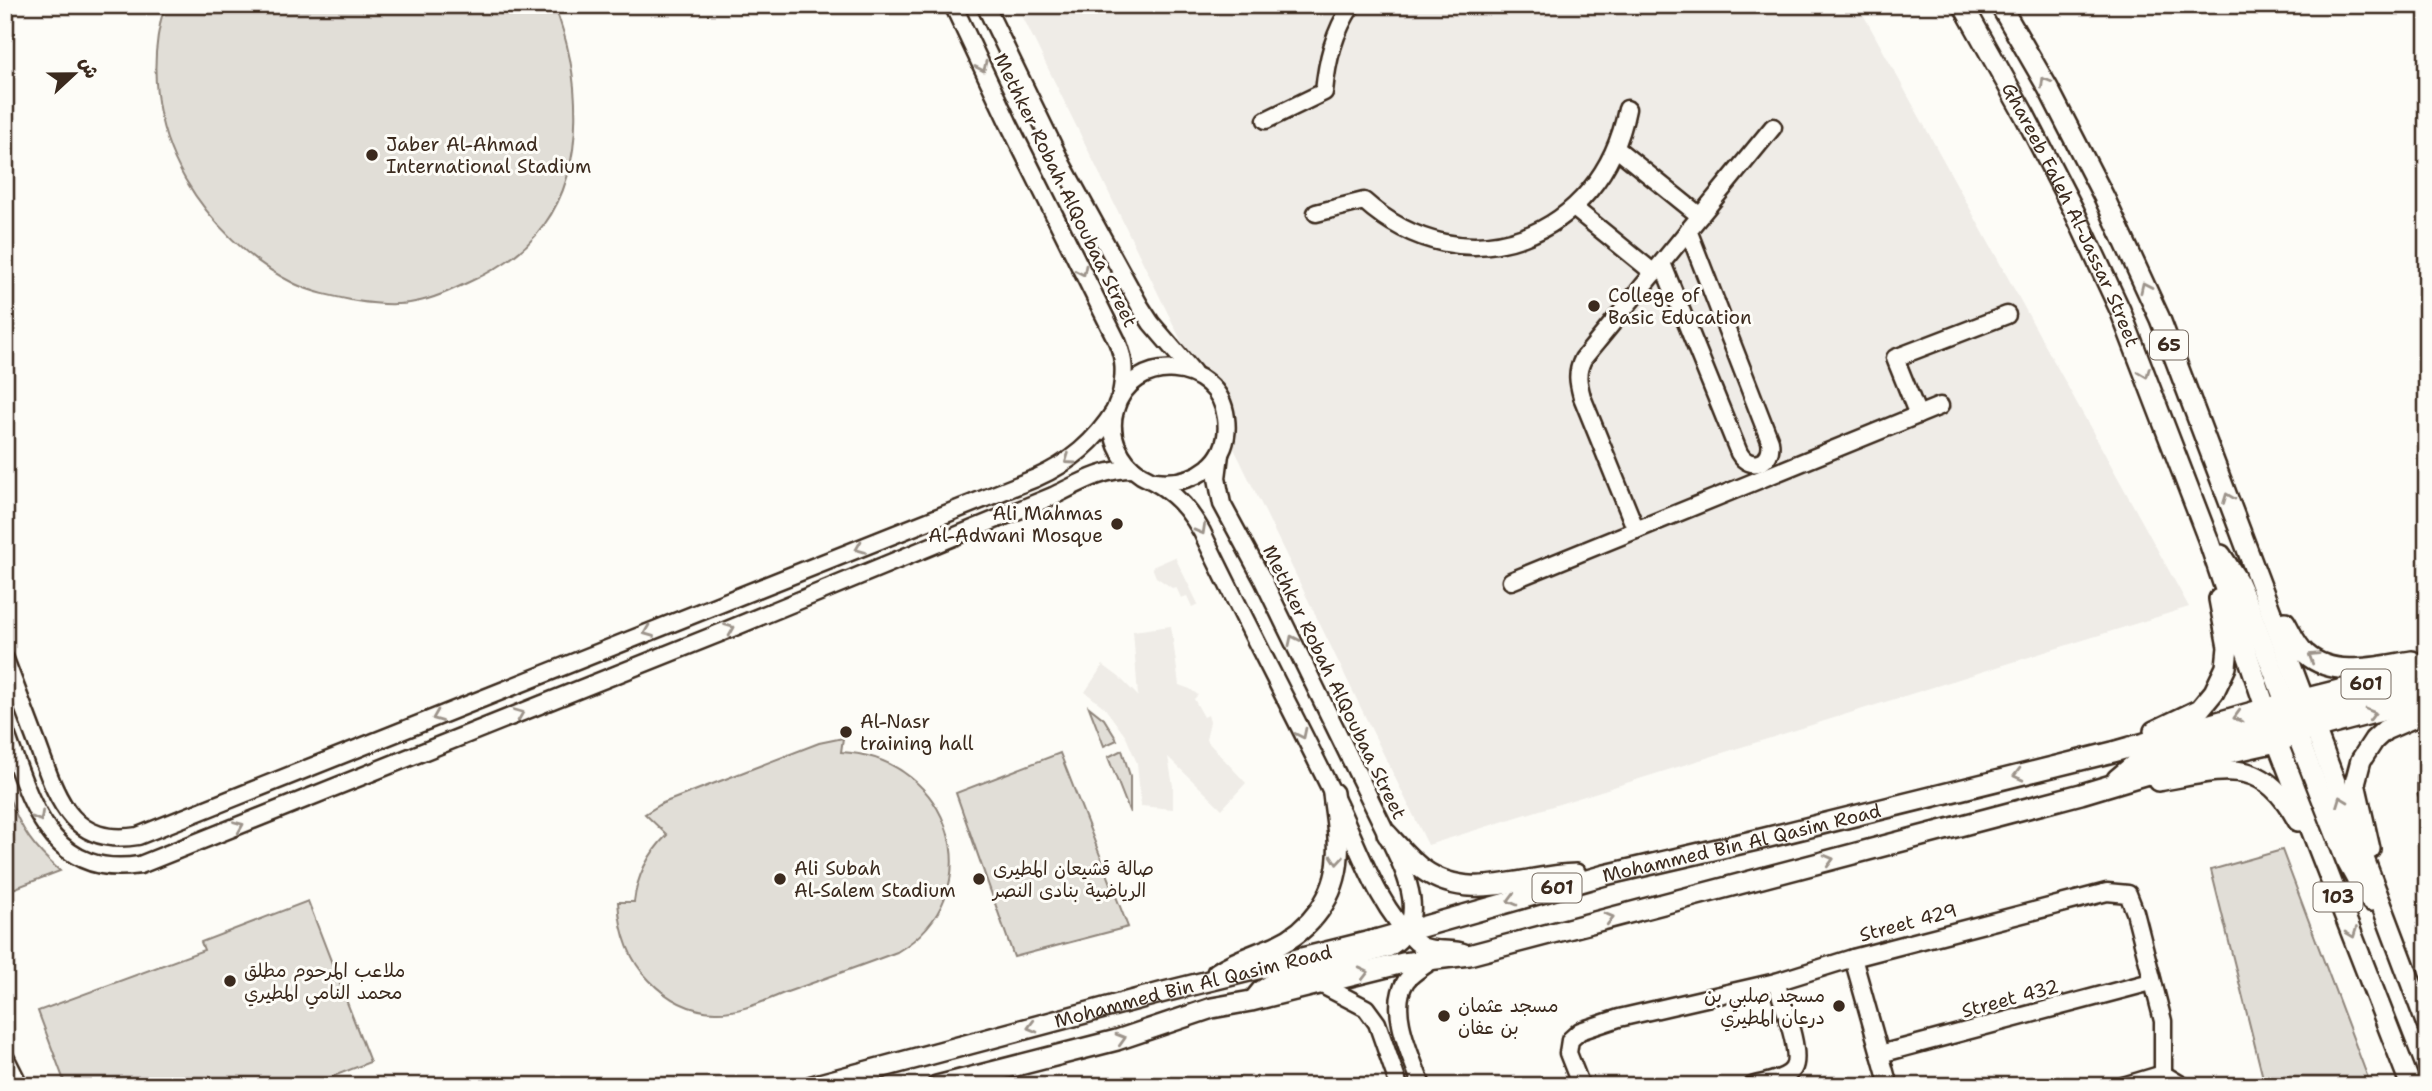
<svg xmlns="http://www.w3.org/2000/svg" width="2432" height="1091" viewBox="0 0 2432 1091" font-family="'Shantell Sans','Playpen Sans Arabic',sans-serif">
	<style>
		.built { fill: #efece7 }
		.green { fill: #e1ded7; stroke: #8e847a; stroke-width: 2 }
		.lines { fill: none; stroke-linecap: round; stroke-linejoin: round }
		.minor-casing { stroke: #3b2a1e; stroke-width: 21 }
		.major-casing { stroke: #3b2a1e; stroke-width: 24 }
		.minor { stroke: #fdfcf7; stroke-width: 16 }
		.major { stroke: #fdfcf7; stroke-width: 19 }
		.oneway { stroke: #9c938a }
		.poi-dot { fill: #3b2a1e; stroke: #fdfcf7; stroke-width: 2.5 }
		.labels { text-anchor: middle; stroke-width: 6; stroke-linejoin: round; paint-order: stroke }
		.shield { fill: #fdfcf7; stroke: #75695f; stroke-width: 2 }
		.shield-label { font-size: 18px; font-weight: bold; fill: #3b2a1e }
		.poi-label { font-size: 19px; fill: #3b2a1e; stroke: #fdfcf7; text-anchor: start }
		.street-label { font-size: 19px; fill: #3b2a1e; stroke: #fdfcf7 }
	</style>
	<rect width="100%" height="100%" fill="#fdfcf7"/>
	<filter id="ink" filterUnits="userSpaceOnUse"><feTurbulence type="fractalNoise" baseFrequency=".0143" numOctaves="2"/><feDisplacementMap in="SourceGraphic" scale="14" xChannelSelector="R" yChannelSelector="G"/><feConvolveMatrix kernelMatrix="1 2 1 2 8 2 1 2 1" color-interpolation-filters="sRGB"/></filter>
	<g filter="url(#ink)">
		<g class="built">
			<path d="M1017,5H1858L2189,607L1428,845Z"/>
			<path d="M1175,557L1198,604L1192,607L1187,596L1181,598L1176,587L1172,588L1156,577L1152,567Z"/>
			<path d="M1171,626L1179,685L1190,689L1198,695L1194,699L1204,717L1208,715L1210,722L1206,740L1246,783L1222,809L1168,757L1173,786V809L1141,806L1137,763L1126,737L1104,707L1085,692L1103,665L1119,677L1138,696L1133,631Z"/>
		</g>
		<g class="green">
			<path d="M165,5H554C580,70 588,165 544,225C525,252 499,269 469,282C452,290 433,299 415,302C396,306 375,304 356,301C336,297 314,293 295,284C250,262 210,222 185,179C155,127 147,63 165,5Z"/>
			<path d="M1089,707L1104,719L1117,740L1104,746Z"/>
			<path d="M843,738L841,752C952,757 995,894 897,952C860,966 823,979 787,992C764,1001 740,1013 715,1012C689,1011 667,999 649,980C628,959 620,931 618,902H634C637,875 648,854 667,835L645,814L663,803L819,743Z"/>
			<path d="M1122,750L1130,776V813L1108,757Z"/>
			<path d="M1060,753L1128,927L1014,957L956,793Z"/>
			<path d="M9,798C22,831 33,847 60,871L5,892V799Z"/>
			<path d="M2282,850L2371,1086H2265L2211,870Z"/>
			<path d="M308,901L370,1062L308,1086H66L38,1011L204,950L201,942Z"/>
		</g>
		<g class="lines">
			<defs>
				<g id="minor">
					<path d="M953,5L1008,122L1117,341C1125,360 1125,373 1121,394"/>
					<path d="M985,5L1062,164L1140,306L1151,323L1193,372"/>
					<path d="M1266,120L1324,92C1327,60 1334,32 1352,5"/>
					<path d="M1617,149L1700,216"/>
					<path d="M1574,208L1654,273"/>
					<path d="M1316,213L1364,201C1464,291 1602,238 1627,109"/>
					<path d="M1662,263L1739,453C1750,472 1774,463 1770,441L1688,230"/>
					<path d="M1918,415L1895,358L2007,315"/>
					<path d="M1220,454L1217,478L1222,504L1263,580L1387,834C1403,868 1433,921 1389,948L1271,983L1260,990L1251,1001"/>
					<path d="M1155,481C1195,486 1232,462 1226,418C1219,358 1131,352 1115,410C1108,434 1119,461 1141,475C1150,480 1160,484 1168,491C1183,502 1193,516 1202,532C1244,620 1290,706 1333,794C1357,841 1375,905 1416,942C1429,954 1450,946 1466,953"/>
					<path d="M1636,530L1582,397C1578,382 1576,373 1583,359L1773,127"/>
					<path d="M1511,581L1940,406"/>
					<path d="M5,659C16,688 27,717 38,746C57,798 71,847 138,836L1036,478C1070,463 1095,442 1115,410"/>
					<path d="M5,731C31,800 48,879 140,865L720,633L1053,496C1080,483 1102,469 1133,469"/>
					<path d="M2427,777V793"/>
					<path d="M1853,958L1889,1086"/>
					<path d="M1320,984L1366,1008L1377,1023L1399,1086"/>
					<path d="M1880,1054L2151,982"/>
					<path d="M1422,1086C1412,1058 1387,1009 1406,981C1412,973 1423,967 1431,961"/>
					<path d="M1581,1086L1568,1053L1570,1040L1580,1031L1619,1018L1776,982L1853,958L2107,892L2128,894L2135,912L2163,1021V1074"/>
					<path d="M1752,1086C1765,1082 1786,1080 1793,1069C1803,1054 1781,999 1776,982"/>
					<path d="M2123,1086L2163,1074L2183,1086"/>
				</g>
				<g id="major">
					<path id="s1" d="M1963,5L2024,114L2074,211L2120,310L2208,539L2277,742L2411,1086"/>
					<path d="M2000,5L2048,88L2104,197L2160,319L2427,1025"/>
					<path d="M2221,555L2237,580L2249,607L2286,704L2291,712"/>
					<path d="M2285,622C2291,632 2296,646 2306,654C2334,679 2379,666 2412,661"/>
					<path d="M2267,708L2284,715L2297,735L2346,860L2364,893L2371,901"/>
					<path d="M2299,724L2323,710L2412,685"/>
					<path d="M2154,731L2200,709L2214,692L2226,667L2228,647L2219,599"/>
					<path d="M2117,779L2136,763L2285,720"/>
					<path d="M2158,781C2223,770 2261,753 2298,821"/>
					<path d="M1387,834C1398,846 1409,859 1422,869C1470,904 1523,875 1576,874"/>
					<path d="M2370,849L2355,783L2361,760L2374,740L2385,730L2427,712"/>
					<path d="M1217,973C1236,960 1255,955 1276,946C1311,930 1336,896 1338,857C1340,836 1335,814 1333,793"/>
					<path d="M5,1060L18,1086"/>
					<path id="s2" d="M812,1086L1164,992L1379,939L1605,875L1761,839L2113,752L2267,708L2427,668"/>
					<path d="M937,1086L1117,1040L1212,1008L1251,1001L1403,963L1469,955L2081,794L2191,761L2277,742L2314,729L2427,699"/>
				</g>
			</defs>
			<use href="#minor" class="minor-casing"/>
			<use href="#major" class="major-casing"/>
			<use href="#minor" class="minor"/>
			<use href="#major" class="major"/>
		</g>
		<defs><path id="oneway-chevron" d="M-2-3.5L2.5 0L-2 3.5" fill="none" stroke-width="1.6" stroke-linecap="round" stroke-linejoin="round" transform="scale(1.75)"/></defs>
		<g class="oneway">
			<use href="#oneway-chevron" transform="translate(982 67) rotate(65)"/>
			<use href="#oneway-chevron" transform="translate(2045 82) rotate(-120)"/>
			<use href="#oneway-chevron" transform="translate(1082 271) rotate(64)"/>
			<use href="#oneway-chevron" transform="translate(2145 287) rotate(-115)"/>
			<use href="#oneway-chevron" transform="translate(2145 373) rotate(69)"/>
			<use href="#oneway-chevron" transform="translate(1069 460) rotate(145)"/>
			<use href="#oneway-chevron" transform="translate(2228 498) rotate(-111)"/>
			<use href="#oneway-chevron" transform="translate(1201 530) rotate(61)"/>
			<use href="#oneway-chevron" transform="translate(860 548) rotate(158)"/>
			<use href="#oneway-chevron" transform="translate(730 629) rotate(-22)"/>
			<use href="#oneway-chevron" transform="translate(648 632) rotate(158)"/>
			<use href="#oneway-chevron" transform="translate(1293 640) rotate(-116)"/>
			<use href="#oneway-chevron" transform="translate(2313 657) rotate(-148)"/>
			<use href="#oneway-chevron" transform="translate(519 714) rotate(-22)"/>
			<use href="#oneway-chevron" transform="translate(2371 714) rotate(-15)"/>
			<use href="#oneway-chevron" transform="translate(437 717) rotate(158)"/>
			<use href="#oneway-chevron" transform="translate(2238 717) rotate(164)"/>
			<use href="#oneway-chevron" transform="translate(1302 734) rotate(64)"/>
			<use href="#oneway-chevron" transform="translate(2018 775) rotate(166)"/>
			<use href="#oneway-chevron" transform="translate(2341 801) rotate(-111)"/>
			<use href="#oneway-chevron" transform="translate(39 817) rotate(61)"/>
			<use href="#oneway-chevron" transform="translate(239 826) rotate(-23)"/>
			<use href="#oneway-chevron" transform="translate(1337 860) rotate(95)"/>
			<use href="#oneway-chevron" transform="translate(1829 860) rotate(-15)"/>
			<use href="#oneway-chevron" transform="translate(1512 900) rotate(165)"/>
			<use href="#oneway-chevron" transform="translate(1609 918) rotate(-15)"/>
			<use href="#oneway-chevron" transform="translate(2352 933) rotate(69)"/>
			<use href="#oneway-chevron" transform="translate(1364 973) rotate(-14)"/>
			<use href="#oneway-chevron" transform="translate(1032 1027) rotate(165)"/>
			<use href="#oneway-chevron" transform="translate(1121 1039) rotate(-16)"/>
		</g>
	</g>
	<g class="poi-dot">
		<circle cx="372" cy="155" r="7"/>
		<circle cx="1594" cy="306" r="7"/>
		<circle cx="1117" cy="524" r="7"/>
		<circle cx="846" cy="732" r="7"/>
		<circle cx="780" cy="879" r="7"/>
		<circle cx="979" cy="879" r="7"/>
		<circle cx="230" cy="981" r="7"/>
		<circle cx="1839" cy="1006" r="7"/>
		<circle cx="1444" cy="1016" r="7"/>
	</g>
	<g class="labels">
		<g class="shield">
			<rect x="2150" y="330.5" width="38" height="29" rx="5"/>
			<rect x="2341.5" y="669.5" width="49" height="29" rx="5"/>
			<rect x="1532.5" y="873.5" width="49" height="29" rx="5"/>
			<rect x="2313.5" y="882.5" width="49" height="29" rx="5"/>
		</g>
		<g class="shield-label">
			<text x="2169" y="351">65</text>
			<text x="2366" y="690">601</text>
			<text x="1557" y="894">601</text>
			<text x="2338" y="903">103</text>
		</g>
		<g class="poi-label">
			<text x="386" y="151">Jaber Al-Ahmad<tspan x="386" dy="22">International Stadium</tspan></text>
			<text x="1608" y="302">College of<tspan x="1608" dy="22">Basic Education</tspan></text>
			<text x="1103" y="520" text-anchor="end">Ali Mahmas<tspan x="1103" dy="22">Al-Adwani Mosque</tspan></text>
			<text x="860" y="728">Al-Nasr<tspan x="860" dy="22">training hall</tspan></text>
			<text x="794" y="875">Ali Subah<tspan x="794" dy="22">Al-Salem Stadium</tspan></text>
			<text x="993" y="875">صالة قشيعان المطيرى<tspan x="993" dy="22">الرياضية بنادى النصر</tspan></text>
			<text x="244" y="977">ملاعب المرحوم مطلق<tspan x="244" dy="22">محمد النامي المطيري</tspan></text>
			<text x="1825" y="1002" text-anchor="end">مسجد صلبي بن<tspan x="1825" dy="22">درعان المطيري</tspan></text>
			<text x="1458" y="1012">مسجد عثمان<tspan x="1458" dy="22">بن عفان</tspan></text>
		</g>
		<g class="street-label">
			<text transform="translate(1066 190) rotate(64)" y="7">Methker Robah AlQoubaa Street</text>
			<text dy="7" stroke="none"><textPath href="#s1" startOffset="236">Ghareeb Faleh Al-Jassar Street</textPath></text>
			<text transform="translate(1335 682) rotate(64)" y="7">Methker Robah AlQoubaa Street</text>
			<text dy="7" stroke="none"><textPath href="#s2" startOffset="961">Mohammed Bin Al Qasim Road</textPath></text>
			<text transform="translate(1908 922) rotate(-15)" y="7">Street 429</text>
			<text dy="7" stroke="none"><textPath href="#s2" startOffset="394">Mohammed Bin Al Qasim Road</textPath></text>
			<text transform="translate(2010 998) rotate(-15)" y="7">Street 432</text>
		</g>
	</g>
	<rect width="2432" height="1091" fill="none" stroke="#fdfcf7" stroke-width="28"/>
	<rect x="14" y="14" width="2404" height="1063" fill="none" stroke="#3b2a1e" stroke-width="2.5" filter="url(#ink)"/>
	<g transform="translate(74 74) rotate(68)" stroke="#fdfcf7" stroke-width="5" paint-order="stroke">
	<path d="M0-5L12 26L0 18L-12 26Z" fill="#3b2a1e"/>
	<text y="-10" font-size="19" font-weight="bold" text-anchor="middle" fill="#3b2a1e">ش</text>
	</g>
</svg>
